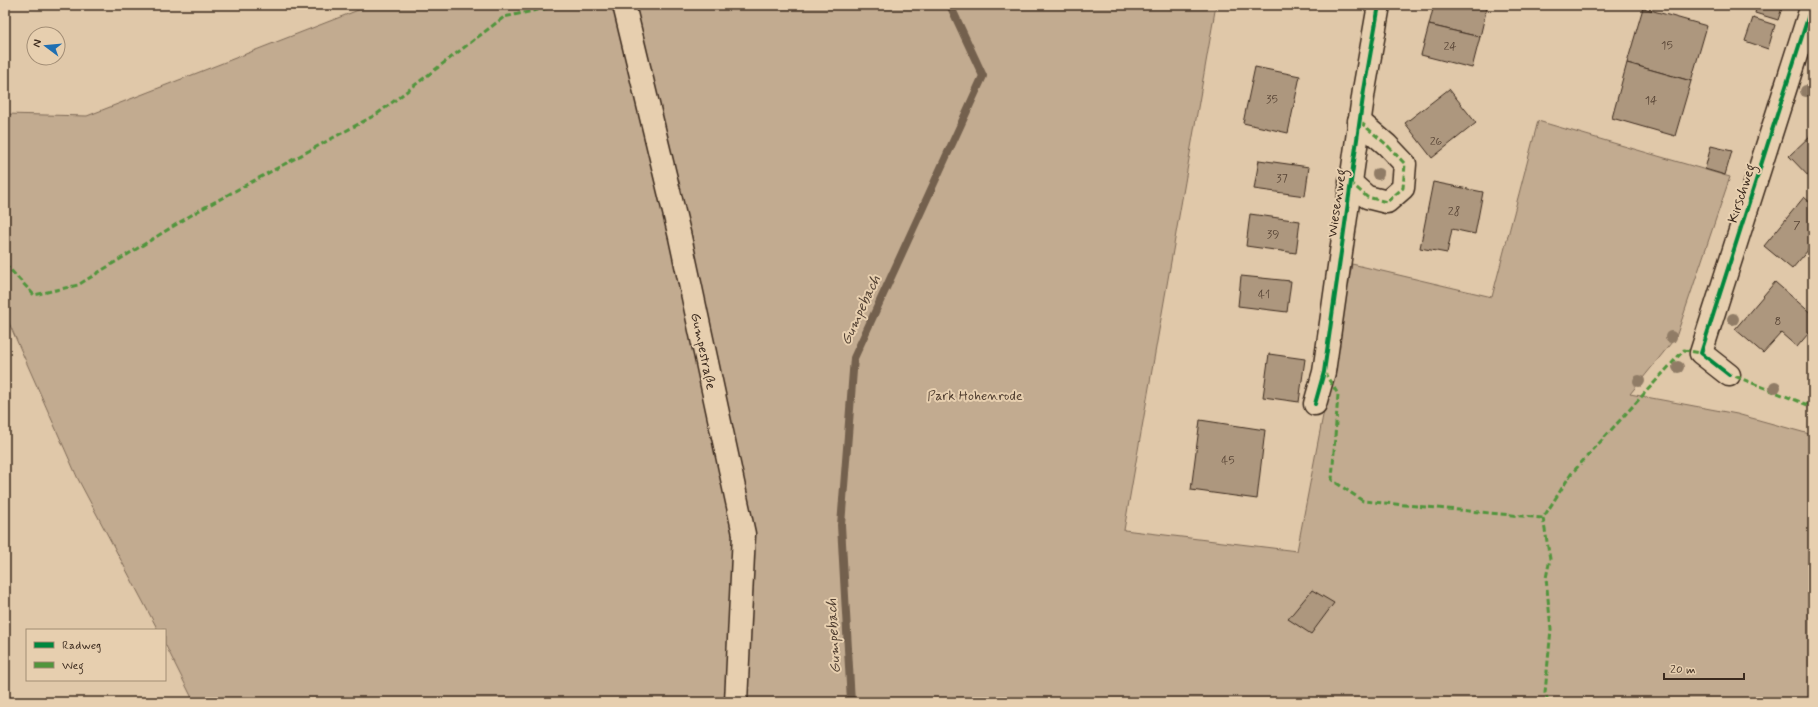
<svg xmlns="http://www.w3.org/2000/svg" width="1818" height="707" viewBox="0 0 1818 707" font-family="Mynerve,sans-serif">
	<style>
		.green { fill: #c2ab90; stroke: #7e6a57 }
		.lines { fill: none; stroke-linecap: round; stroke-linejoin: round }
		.stream { stroke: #73604d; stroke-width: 8 }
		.building { fill: #ad977e; stroke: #3b2a1e }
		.minor-casing { stroke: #3b2a1e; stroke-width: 25 }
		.minor { stroke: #e7cfaf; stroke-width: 22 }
		.quiet { stroke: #51953d; stroke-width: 3; stroke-dasharray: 6 3; stroke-linecap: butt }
		.cycleway-casing { stroke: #e7cfaf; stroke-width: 6 }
		.cycleway { stroke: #00873e; stroke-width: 4 }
		.tree { fill: #907c66 }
		.labels { text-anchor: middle; stroke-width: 4; stroke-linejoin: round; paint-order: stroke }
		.number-label { font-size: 12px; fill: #584536 }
		.street-label { font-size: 14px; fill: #3b2a1e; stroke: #e7cfaf }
		.park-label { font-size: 14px; fill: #4f3d2f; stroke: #e7cfaf }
		.water-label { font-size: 15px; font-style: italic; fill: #524032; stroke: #e7cfaf }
	</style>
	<rect width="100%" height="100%" fill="#e0c8a9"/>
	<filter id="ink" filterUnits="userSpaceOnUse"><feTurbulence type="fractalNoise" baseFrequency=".025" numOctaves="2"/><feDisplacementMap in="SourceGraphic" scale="8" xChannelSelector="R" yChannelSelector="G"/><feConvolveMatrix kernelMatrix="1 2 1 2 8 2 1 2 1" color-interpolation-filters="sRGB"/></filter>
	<g filter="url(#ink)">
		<path class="green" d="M371,5H1216L1124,530L1297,551L1352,264L1492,297L1538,121L1730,177L1676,337L1630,394L1737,414L1813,435V702H194L165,644V630H158L78,479L5,314V114L87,116Z"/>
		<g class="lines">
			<path class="stream" d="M851,702L841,525L854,358L983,76L950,5"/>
		</g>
		<g class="building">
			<path d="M1434,5H1479L1487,7L1480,37L1429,25Z"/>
			<path d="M1757,5H1783L1778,20L1755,13Z"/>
			<path d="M1643,8L1707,26L1691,81L1627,63Z"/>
			<path d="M1753,18L1775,25L1768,49L1745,41Z"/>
			<path d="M1429,25L1480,37L1472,68L1421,55Z"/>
			<path d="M1627,63L1691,81L1675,136L1612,118Z"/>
			<path d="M1255,67L1300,76L1288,133L1243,123Z"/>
			<path d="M1449,89L1476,123L1432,158L1405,123Z"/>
			<path d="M1813,133V181L1789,156Z"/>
			<path d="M1711,146L1732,151L1725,175L1705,169Z"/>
			<path d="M1259,160L1309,167L1305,196L1254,189Z"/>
			<path d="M1433,182L1483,192L1475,234L1452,229L1447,253L1420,248Z"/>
			<path d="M1804,197L1813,205V252L1809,249L1792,269L1764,246Z"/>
			<path d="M1250,214L1300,221L1296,253L1246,246Z"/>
			<path d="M1241,276L1291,281L1287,312L1238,306Z"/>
			<path d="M1775,282L1813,315V328L1797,347L1781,333L1763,353L1735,329Z"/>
			<path d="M1269,354L1305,359L1299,402L1263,397Z"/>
			<path d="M1200,420L1265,430L1257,499L1191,490Z"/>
			<path d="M1312,590L1334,603L1311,634L1288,619Z"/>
		</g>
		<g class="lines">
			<defs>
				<g id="minor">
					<path d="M624,5L680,237L744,534L736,702"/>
					<path d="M1350,182L1367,197L1387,202L1403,188L1405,164L1387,145L1359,121"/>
					<path d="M1729,375L1701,353L1812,5"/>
					<path d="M1315,404L1324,372L1364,90L1379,5"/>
				</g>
			</defs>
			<use href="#minor" class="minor-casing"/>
			<use href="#minor" class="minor"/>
			<g class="quiet">
				<path d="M1350,182L1367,197L1387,202L1403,188L1405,164L1387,145L1359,121"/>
				<path d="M5,264L34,295L78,285L198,211L377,114L504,17L562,5"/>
				<path d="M1324,372L1338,394L1332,480L1363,501L1543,518"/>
				<path d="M1727,373L1813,407"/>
				<path d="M1548,702L1545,693L1551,629L1546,578L1550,559L1543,518L1571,474L1684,350L1701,353"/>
			</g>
			<defs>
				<g id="cycleway">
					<path d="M1729,375L1701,353L1812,5"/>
					<path d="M1315,404L1324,372L1364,90L1379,5"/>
				</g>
			</defs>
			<use href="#cycleway" class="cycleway-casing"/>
			<use href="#cycleway" class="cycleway"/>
		</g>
		<g class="tree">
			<circle cx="1806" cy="91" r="6"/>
			<circle cx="1378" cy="174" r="6"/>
			<circle cx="1733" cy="319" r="6"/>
			<circle cx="1671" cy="337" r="6"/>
			<circle cx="1678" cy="367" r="6"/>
			<circle cx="1639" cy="381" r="6"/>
			<circle cx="1775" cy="387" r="6"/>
		</g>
	</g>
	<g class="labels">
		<g class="number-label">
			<text x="1667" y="49">15</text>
			<text x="1450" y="50">24</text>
			<text x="1272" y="103">35</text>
			<text x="1651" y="104">14</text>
			<text x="1436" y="145">26</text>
			<text x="1282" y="182">37</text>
			<text x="1454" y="215">28</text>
			<text x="1797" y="229">7</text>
			<text x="1273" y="238">39</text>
			<text x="1264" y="298">41</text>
			<text x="1778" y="325">8</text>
			<text x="1228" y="464">45</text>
		</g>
		<g class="street-label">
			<text transform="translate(1741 193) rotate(-72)" y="5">Kirschweg</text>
			<text transform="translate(1336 203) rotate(-82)" y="5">Wiesenweg</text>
			<text transform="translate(704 351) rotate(78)" y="5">Gumpestraße</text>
		</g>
		<g class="park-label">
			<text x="975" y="400">Park Hohenrode</text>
		</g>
		<g class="water-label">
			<text transform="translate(860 310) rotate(-65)" y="5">Gumpebach</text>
			<text transform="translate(833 636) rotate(-93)" y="5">Gumpebach</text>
		</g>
	</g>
	<rect width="1818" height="707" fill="none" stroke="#e7cfaf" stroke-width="20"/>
	<rect x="10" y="10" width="1798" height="687" fill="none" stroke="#3b2a1e" stroke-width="1.5" filter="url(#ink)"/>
	<rect x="26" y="629" width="140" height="52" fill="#e7cfaf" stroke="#a28d75"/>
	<rect x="34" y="642" width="20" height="6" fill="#00873e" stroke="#a28d75"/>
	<text x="62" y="649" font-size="12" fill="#3b2a1e">Radweg</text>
	<rect x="34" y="662" width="20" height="6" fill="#51953d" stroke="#a28d75"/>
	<text x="62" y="669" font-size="12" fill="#3b2a1e">Weg</text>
	<g transform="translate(46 46) rotate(286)"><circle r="19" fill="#e7cfaf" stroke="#a28d75"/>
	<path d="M0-3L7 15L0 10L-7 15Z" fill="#1f6fb2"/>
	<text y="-6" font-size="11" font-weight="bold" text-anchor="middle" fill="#3b2a1e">N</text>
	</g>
	<path d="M1664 673v6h80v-6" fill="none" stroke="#3b2a1e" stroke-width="2"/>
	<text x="1670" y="673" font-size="12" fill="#3b2a1e" stroke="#e7cfaf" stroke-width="3" paint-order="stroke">20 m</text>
</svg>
